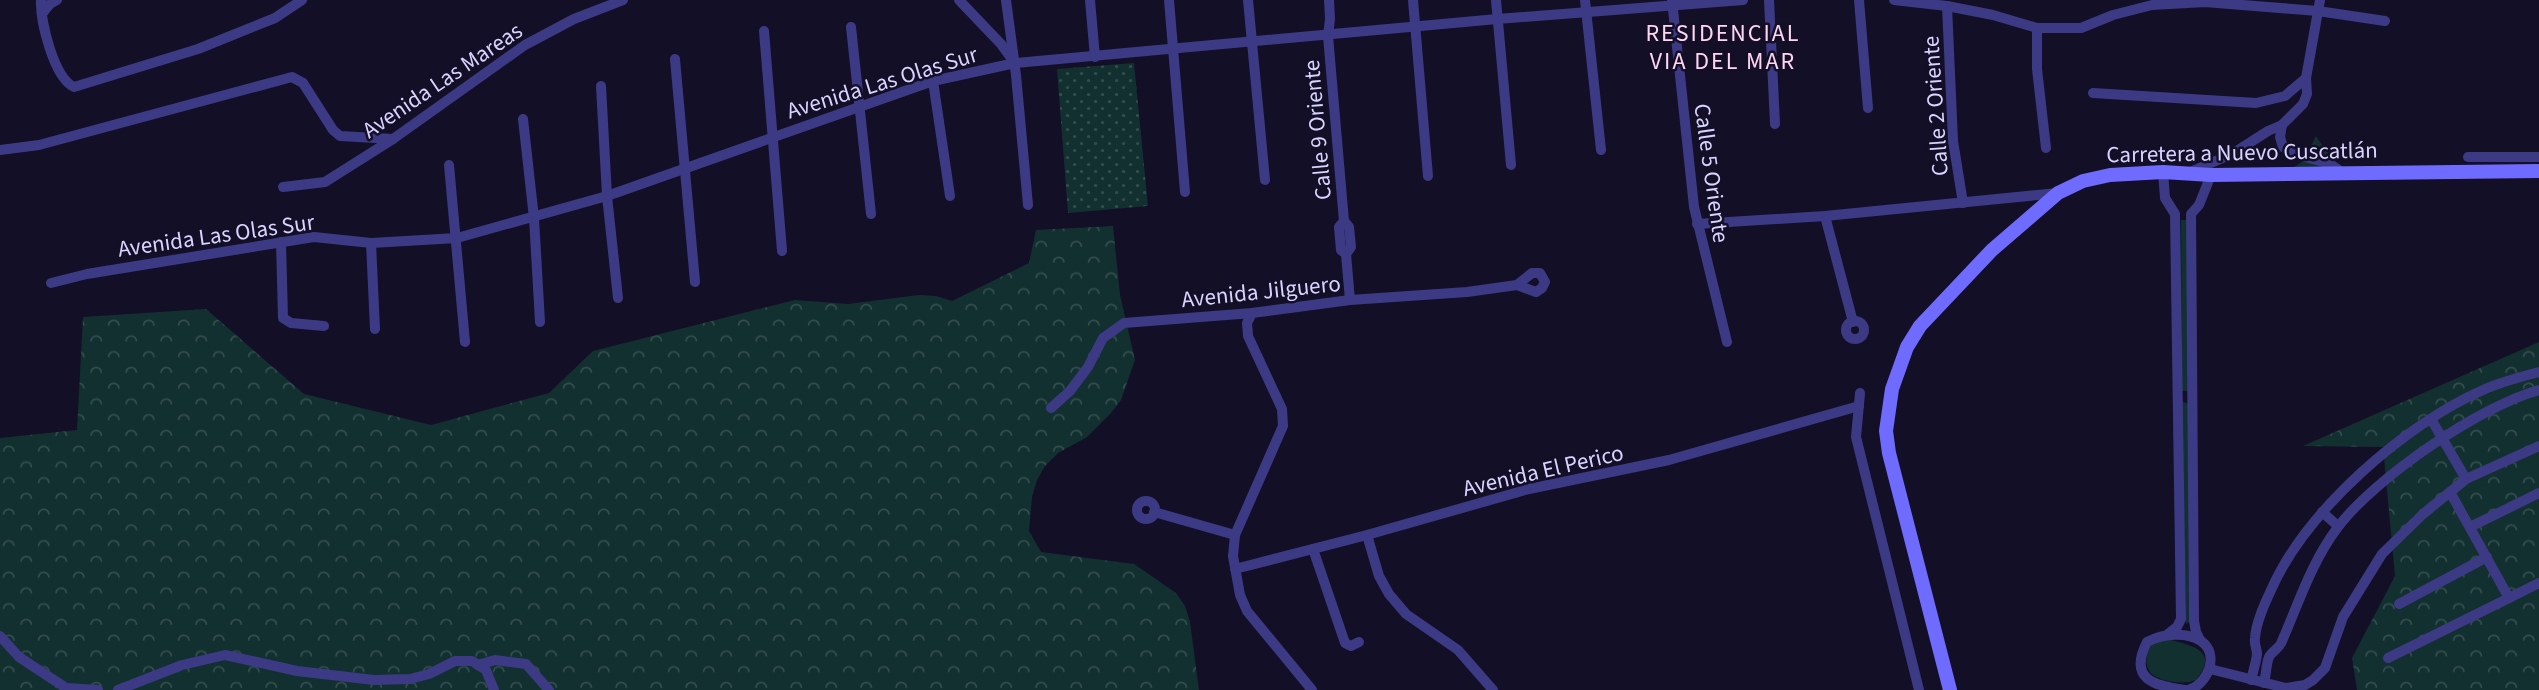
<svg xmlns="http://www.w3.org/2000/svg" width="2539" height="690" viewBox="0 0 2539 690" font-family="'Source Sans 3',sans-serif">
	<style>
		.green { fill: #12302f }
		.forest { fill: url(#forest-crowns) }
		.park { fill: url(#park-dots) }
		.lines { fill: none; stroke-linecap: round; stroke-linejoin: round }
		.street { stroke: #3d3a85; stroke-width: 10 }
		.secondary { stroke: #6f6bff; stroke-width: 14 }
		.labels { text-anchor: middle; stroke-width: 5; stroke-linejoin: round; paint-order: stroke }
		.street-label { font-size: 23px; fill: #d9d4ff; stroke: #130f26 }
		.neighbourhood-label { font-size: 24px; letter-spacing: 2px; fill: #ffd6f0; stroke: #130f26 }
	</style>
	<defs>
		<pattern id="forest-crowns" width="20" height="18" patternUnits="userSpaceOnUse" patternTransform="scale(1.75)"><rect width="20" height="18" fill="#12302f"/><path d="M2 6a3 3 0 1 1 6 0M12 15a3 3 0 1 1 6 0" fill="none" stroke="#344d4e"/></pattern>
		<pattern id="park-dots" width="8" height="8" patternUnits="userSpaceOnUse" patternTransform="scale(1.75)"><rect width="8" height="8" fill="#12302f"/><path d="M2 2h.1M6 6h.1" fill="none" stroke="#344d4e" stroke-width="1.8" stroke-linecap="round"/></pattern>
	</defs>
	<rect width="100%" height="100%" fill="#130f26"/>
	<g class="green">
		<path d="M2316,136C2323,149 2334,154 2339,168L2292,169L2304,160Z"/>
		<path d="M2181,220H2187L2188,391H2182Z"/>
		<path d="M2182,402L2188,403L2189,622L2186,624Z"/>
		<path d="M2167,639C2190,645 2221,650 2196,680C2185,685 2163,682 2153,675C2144,669 2145,652 2152,645C2156,642 2162,641 2167,639Z"/>
	</g>
	<g class="forest">
		<path d="M1113,226L1120,295L1135,360L1121,400L1111,413L1087,437L1058,453L1045,466L1037,480L1032,497L1029,531L1041,552L1134,564L1176,593L1185,606L1190,622L1199,690H0V438L77,430L83,317L206,309L304,394L431,425L549,393L593,351L795,300L848,304L919,295L936,296L952,301L1029,263L1036,230Z"/>
		<path d="M2539,342V690H2357L2352,658L2395,576L2383,447L2303,446Z"/>
	</g>
	<path class="park" d="M1134,63L1148,206L1068,213L1057,69Z"/>
	<g class="lines">
		<g class="street">
			<path d="M41,0C40,21 54,78 74,87L198,49L275,18L302,0"/>
			<path d="M959,0L1001,44L1014,62"/>
			<path d="M1006,0L1016,75L1028,205"/>
			<path d="M1090,0L1095,57"/>
			<path d="M1169,0L1185,192"/>
			<path d="M1248,0L1265,180"/>
			<path d="M1329,0L1330,19L1328,36L1344,221L1349,227L1351,247L1346,254L1350,300"/>
			<path d="M1413,0L1428,176"/>
			<path d="M1496,0L1511,165"/>
			<path d="M1585,0L1601,150"/>
			<path d="M1672,0L1694,207L1727,342"/>
			<path d="M1769,0L1775,124"/>
			<path d="M1859,0L1868,108"/>
			<path d="M1894,0L1947,6L1993,15L2037,28H2081L2113,15L2152,5L2205,2L2318,11L2385,21"/>
			<path d="M1947,6L1953,141L1963,203"/>
			<path d="M42,14L50,4L57,0"/>
			<path d="M851,27L871,214"/>
			<path d="M2037,28V69L2046,148"/>
			<path d="M764,31L782,251"/>
			<path d="M675,59L695,282"/>
			<path d="M933,81L950,196"/>
			<path d="M601,86L607,196L618,298"/>
			<path d="M2093,93L2256,103L2285,96L2306,78L2320,0"/>
			<path d="M523,119L534,218L540,322"/>
			<path d="M2282,125L2280,137L2283,147C2302,161 2326,157 2342,173"/>
			<path d="M0,150L39,145L292,77L303,83L333,130L340,136L393,139"/>
			<path d="M2468,157H2539"/>
			<path d="M449,165L465,342"/>
			<path d="M2163,172L2165,198L2175,214L2181,619L2177,627L2168,634"/>
			<path d="M2190,172L2232,154L2268,131L2282,125L2303,104L2307,94L2306,78"/>
			<path d="M283,187L325,182L393,139L525,45L574,19L623,0"/>
			<path d="M1825,216L1853,322"/>
			<path d="M1344,221L1339,227L1341,250L1346,254"/>
			<path d="M1697,224L1825,216L2058,193"/>
			<path d="M281,242L283,318L291,323L324,326"/>
			<path d="M371,243L375,329"/>
			<path d="M51,283L87,274L314,237L371,243L457,238L607,196L933,81L1015,63L1497,19L1743,0"/>
			<path d="M1252,313L1247,323L1248,336L1282,409L1283,426L1235,535L1233,556L1240,595L1247,611L1312,690"/>
			<circle cx="1855" cy="330" r="9"/>
			<path d="M1860,393L1856,437L1919,690"/>
			<path d="M1051,408L1070,391L1088,367L1103,338L1124,323L1252,313L1350,300L1467,292L1517,285L1536,292L1542,288L1545,282L1540,273H1532L1517,285"/>
			<path d="M2431,419L2466,479"/>
			<path d="M2450,492L2509,598L2539,583"/>
			<circle cx="1146" cy="510" r="9"/>
			<path d="M1154,512L1235,535"/>
			<path d="M2322,512L2338,526"/>
			<path d="M2470,527L2539,493"/>
			<path d="M1367,535L1379,576L1389,594L1406,614L1458,650L1493,690"/>
			<path d="M1313,549L1345,643L1351,646L1359,642"/>
			<path d="M1235,569L1367,535L1529,489L1669,460L1859,406"/>
			<path d="M2399,604L2487,557"/>
			<path d="M0,636L19,657L66,688L98,690"/>
			<path d="M2200,640L2196,632L2194,621L2191,214L2199,205L2211,175"/>
			<path d="M2388,658L2509,598"/>
			<path d="M478,665L495,660L526,664L549,690"/>
			<path d="M2210,669L2286,688L2305,685L2313,680L2325,668L2343,617L2382,554L2423,514L2466,479L2539,446"/>
			<path d="M2251,680C2253,672 2256,663 2257,654C2257,649 2254,644 2255,638C2256,622 2265,603 2272,588C2307,510 2405,424 2483,390C2500,382 2520,377 2539,372"/>
			<path d="M2264,683C2266,676 2266,664 2269,657C2272,651 2280,648 2282,641C2299,602 2312,561 2338,527C2375,478 2480,406 2539,390"/>
			<path d="M118,690L182,665L225,655L297,671L374,680L410,679L429,674L455,661H472L486,670L494,690"/>
			<path d="M2185,690C2154,686 2128,679 2147,642C2162,634 2186,631 2201,641C2220,654 2208,685 2188,690"/>
		</g>
		<path class="secondary" d="M1950,690L1889,453L1886,431L1892,389L1907,347L1920,326L1992,250L2058,193L2083,181L2110,175L2163,172L2211,175L2539,171"/>
	</g>
	<g class="labels">
		<g class="street-label">
			<text transform="translate(442 80) rotate(-34)" y="8">Avenida Las Mareas</text>
			<text transform="translate(882 82) rotate(-17)" y="8">Avenida Las Olas Sur</text>
			<text transform="translate(1935 106) rotate(-94)" y="8">Calle 2 Oriente</text>
			<text transform="translate(1317 130) rotate(-95)" y="8">Calle 9 Oriente</text>
			<text transform="translate(2242 152) rotate(-1)" y="8">Carretera a Nuevo Cuscatlán</text>
			<text transform="translate(1712 173) rotate(82)" y="8">Calle 5 Oriente</text>
			<text transform="translate(216 235) rotate(-8)" y="8">Avenida Las Olas Sur</text>
			<text transform="translate(1261 291) rotate(-6)" y="8">Avenida Jilguero</text>
			<text transform="translate(1543 470) rotate(-13)" y="8">Avenida El Perico</text>
		</g>
		<g class="neighbourhood-label">
			<text x="1723" y="41">RESIDENCIAL<tspan x="1723" dy="28">VIA DEL MAR</tspan></text>
		</g>
	</g>
</svg>
